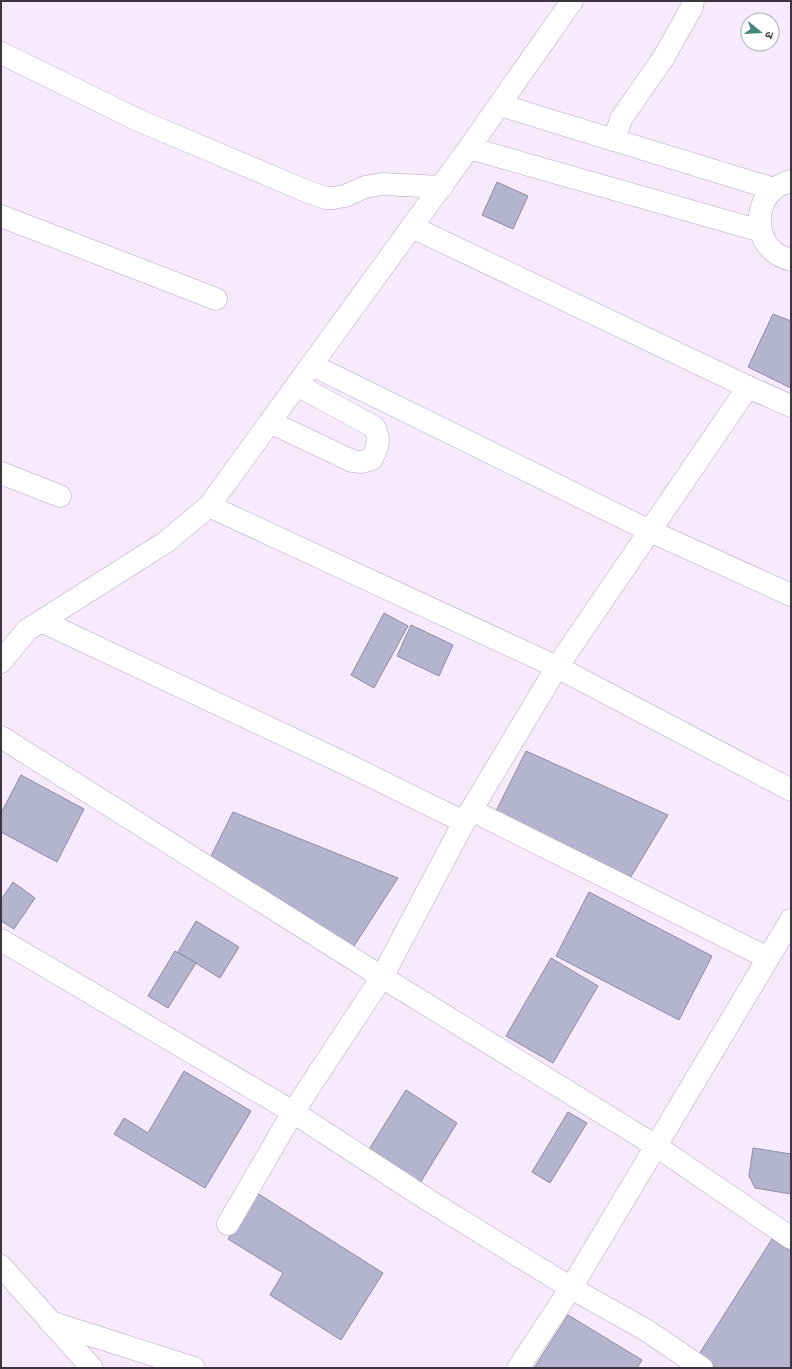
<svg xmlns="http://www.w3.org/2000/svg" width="792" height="1369" viewBox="0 0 792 1369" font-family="Arial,'Noto Sans Devanagari',sans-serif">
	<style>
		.building { fill: #b5b4cf; stroke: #8c8ba5 }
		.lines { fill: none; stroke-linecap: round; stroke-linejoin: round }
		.minor-casing { stroke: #b6a6bf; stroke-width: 23 }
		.minor { stroke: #fff; stroke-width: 22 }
	</style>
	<rect width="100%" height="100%" fill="#f7e9fe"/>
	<g class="building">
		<path d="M497,182L528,196L513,229L482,215Z"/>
		<path d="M773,314L791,321V388L748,367Z"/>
		<path d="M384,613L408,626L374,688L351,675Z"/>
		<path d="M411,625L453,645L439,676L397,656Z"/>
		<path d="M526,751L668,815L629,880L493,817Z"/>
		<path d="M21,775L84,809L57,862L1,832V813Z"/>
		<path d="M233,812L398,878L352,949L211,856Z"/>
		<path d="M13,882L35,898L14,929L1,921V900Z"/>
		<path d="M589,892L712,956L679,1020L556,956Z"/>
		<path d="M196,921L239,947L220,978L178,952Z"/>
		<path d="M175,951L196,963L168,1008L148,996Z"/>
		<path d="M551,958L598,986L553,1063L506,1036Z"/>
		<path d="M184,1071L251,1111L205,1188L114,1134L124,1118L148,1133Z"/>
		<path d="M406,1090L457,1123L420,1183L368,1151Z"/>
		<path d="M568,1112L587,1123L550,1183L532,1172Z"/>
		<path d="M753,1148L791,1154V1194L755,1188L749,1176Z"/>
		<path d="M257,1193L383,1273L341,1340L270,1295L283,1273L228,1239Z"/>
		<path d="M772,1239L791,1251V1368H716L698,1356Z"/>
		<path d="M568,1315L642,1360L637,1368H534Z"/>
	</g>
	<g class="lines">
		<defs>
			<g id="minor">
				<path d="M1,53L138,120L306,191L326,198H333L345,196L365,187L382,184L442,187"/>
				<path d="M500,105L774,189"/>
				<path d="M614,140L621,119L664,57L692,7L693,1"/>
				<path d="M469,148L761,231"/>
				<path d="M791,181C785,183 779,185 774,189C756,204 755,234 772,250C777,255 784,258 791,260"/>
				<path d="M1,216L216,299"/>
				<path d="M412,227L748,387L791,406"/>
				<path d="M312,365L650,531L791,595"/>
				<path d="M270,422L352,461L362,462L372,459C378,446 381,440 374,427L297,385"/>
				<path d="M1,473L60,496"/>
				<path d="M209,506L557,667L791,790"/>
				<path d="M41,621L348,765L464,822L557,667L748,387"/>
				<path d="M1,662L27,630L166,542L209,506L469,148L572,1"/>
				<path d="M1,737L382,977L656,1146L791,1238"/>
				<path d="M471,810L768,958"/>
				<path d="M1,940L293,1112L428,1200L571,1288L646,1330L702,1368"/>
				<path d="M228,1224L293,1112L382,977L464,822"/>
				<path d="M1,1266L92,1368"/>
				<path d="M50,1322L194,1368"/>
				<path d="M518,1368L571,1288L791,920"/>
			</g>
		</defs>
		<use href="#minor" class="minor-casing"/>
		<use href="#minor" class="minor"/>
	</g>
	<rect width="792" height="1369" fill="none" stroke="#3b353f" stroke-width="4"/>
	<g transform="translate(760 32) rotate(108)"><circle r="19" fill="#ffffff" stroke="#b1aeb2"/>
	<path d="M0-3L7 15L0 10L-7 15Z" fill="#43877b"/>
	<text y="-6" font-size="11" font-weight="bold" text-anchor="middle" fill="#3b353f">उ</text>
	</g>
</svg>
